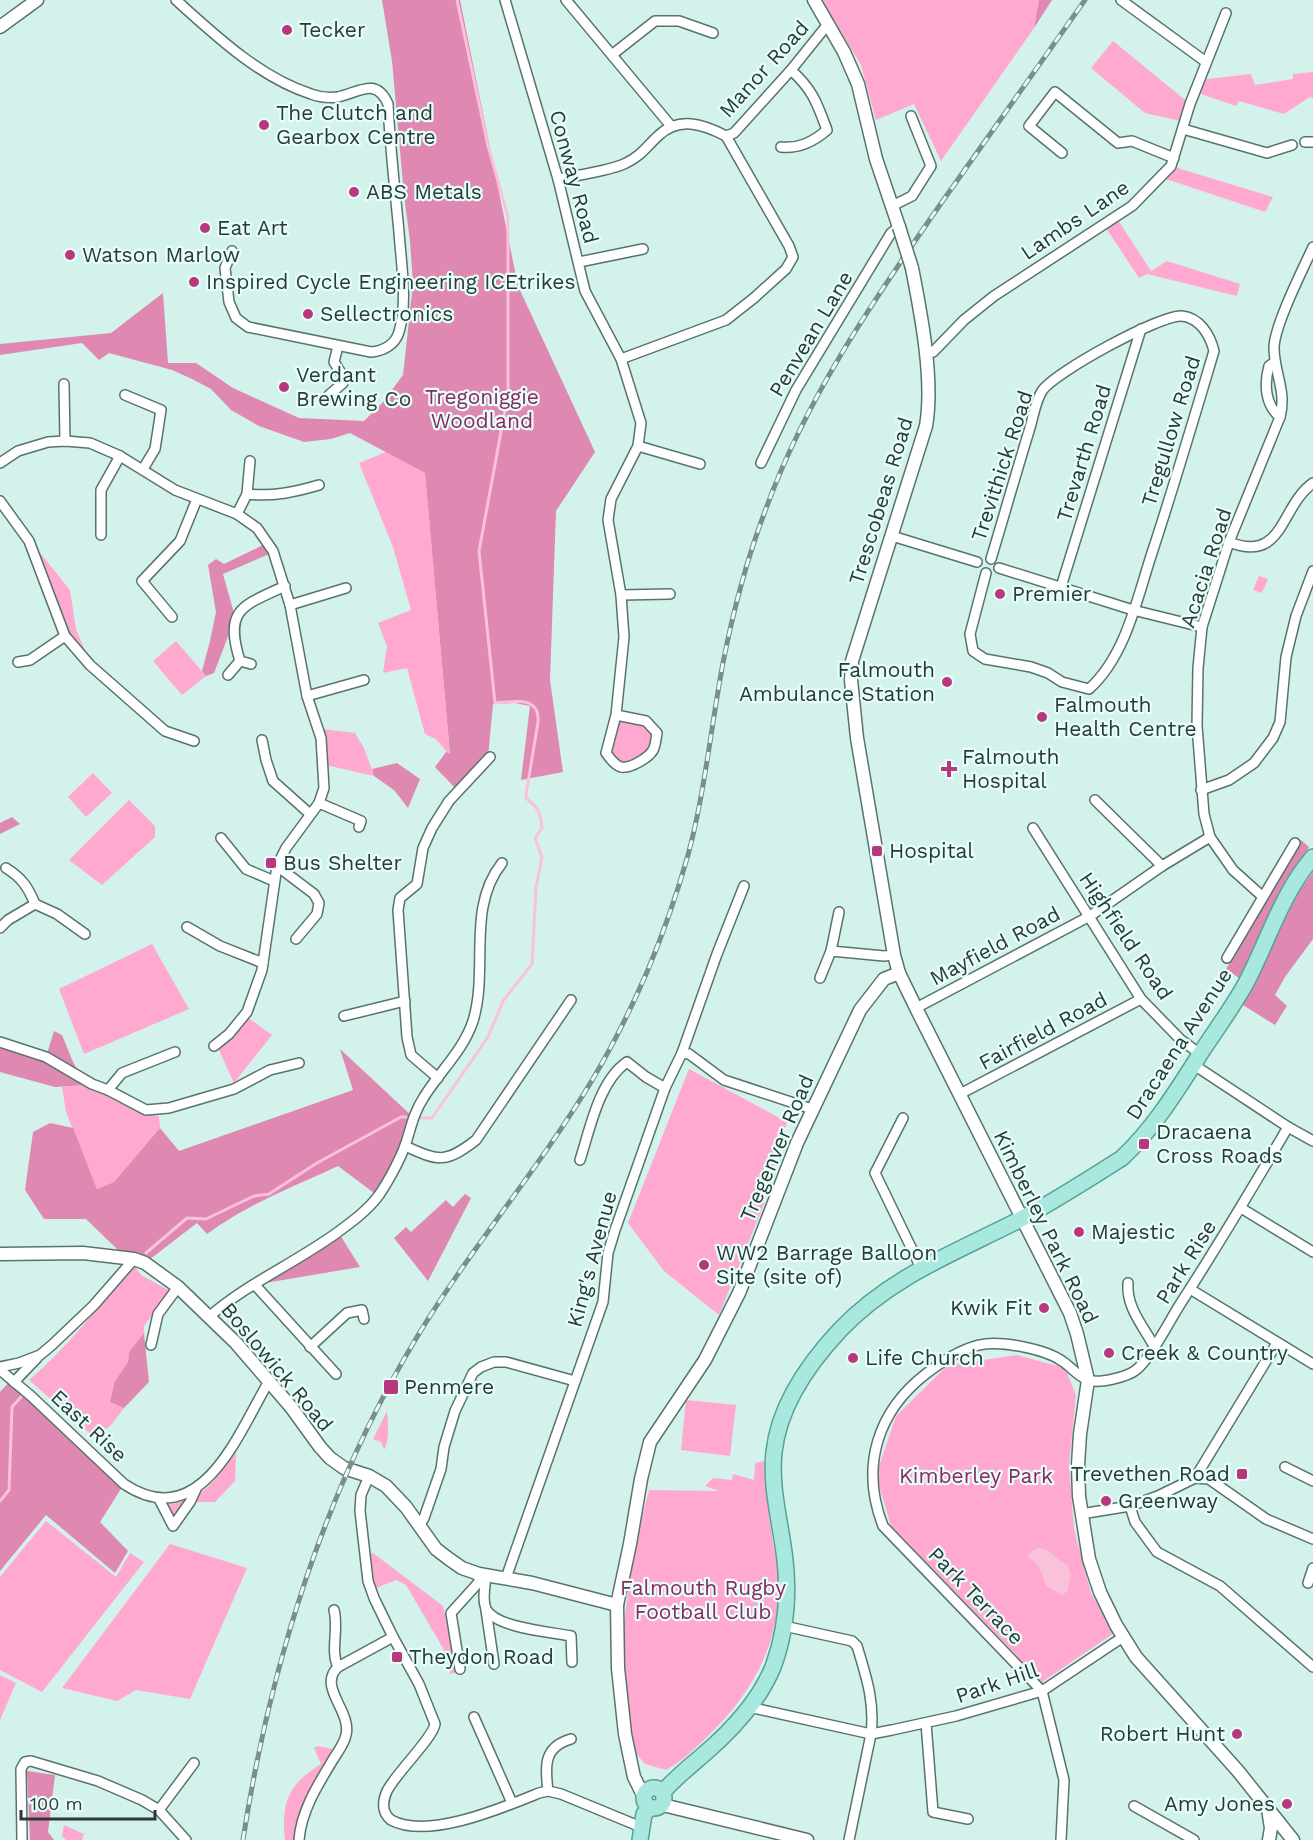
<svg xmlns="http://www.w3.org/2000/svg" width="1313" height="1840" viewBox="0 0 1313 1840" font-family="'Work Sans',sans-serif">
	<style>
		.green { fill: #ffa8d0 }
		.forest { fill: #df88b2 }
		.water { fill: #f9c1da }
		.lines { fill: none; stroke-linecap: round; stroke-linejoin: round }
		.stream { stroke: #f9c1da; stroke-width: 3 }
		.minor-casing { stroke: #58736e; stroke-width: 12 }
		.tertiary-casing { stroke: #58736e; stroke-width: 15 }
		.primary-casing { stroke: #57a195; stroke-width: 18 }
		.minor { stroke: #fff; stroke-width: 9 }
		.tertiary { stroke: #fff; stroke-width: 12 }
		.primary { stroke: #a8e8de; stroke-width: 15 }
		.rail-casing { stroke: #7a8e8a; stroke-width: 5 }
		.rail { stroke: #e6fef9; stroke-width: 3; stroke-dasharray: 9; stroke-linecap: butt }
		.tertiary-bridge-casing { stroke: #58736e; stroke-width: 15; stroke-linecap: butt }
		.tertiary-bridge { stroke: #fff; stroke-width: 12 }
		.poi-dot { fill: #b9377f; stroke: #e6fef9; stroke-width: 2 }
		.labels { text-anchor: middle; stroke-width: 4.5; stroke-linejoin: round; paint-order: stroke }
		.poi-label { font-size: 21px; fill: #2d3937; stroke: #e6fef9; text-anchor: start }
		.street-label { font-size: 21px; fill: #2d3937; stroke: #e6fef9 }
		.park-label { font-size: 21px; fill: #8d2760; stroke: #e6fef9 }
	</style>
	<rect width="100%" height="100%" fill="#d4f2ec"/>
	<g class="green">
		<path d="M822,0H1039L1034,28L941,161L914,104L876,120L861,65Z"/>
		<path d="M1113,41L1190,104L1185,122L1145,113L1091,68Z"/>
		<path d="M1313,72V98L1310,97L1284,114L1239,101L1236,106L1195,92L1199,80L1251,74L1255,85L1293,79V74Z"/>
		<path d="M1171,166L1273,197L1265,212L1160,177Z"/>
		<path d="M1116,217L1151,271L1167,261L1240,284L1237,296L1147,274L1139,278L1104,225Z"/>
		<path d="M386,452L425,473L450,756L436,739L425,734L407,668L383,673L387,646L378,623L411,610L393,547L359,463Z"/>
		<path d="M37,549L70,590L76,629L86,653L84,654L66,632L35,551Z"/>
		<path d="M1259,576L1268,579L1262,593L1253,590Z"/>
		<path d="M176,641L206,676L182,695L153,661Z"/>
		<path d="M619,721L645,724L653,734C648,758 642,755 622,764L609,753Z"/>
		<path d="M322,729L355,733L364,748L374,776L326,765Z"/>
		<path d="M93,773L112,793L86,817L68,797Z"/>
		<path d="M129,800L155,826V837L102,885L69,860Z"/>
		<path d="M152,944L189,1009L84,1054L59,989Z"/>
		<path d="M247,1017L272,1035L234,1083L218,1048Z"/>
		<path d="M689,1069L787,1122L764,1204L719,1315L664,1271L628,1223Z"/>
		<path d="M86,1085L147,1115L159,1116L160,1128L114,1182L97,1189L66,1112L62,1087Z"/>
		<path d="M132,1263L141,1275L170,1291L144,1326V1333L129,1352L128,1362L115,1381L111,1402L124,1408L112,1424L95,1438L29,1380C69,1346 101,1305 132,1263Z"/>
		<path d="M1017,1355L1065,1368L1076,1395L1069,1465L1074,1529L1091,1593L1114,1633L1042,1682L891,1526L876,1475L896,1416L948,1365Z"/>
		<path d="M686,1400L736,1405L730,1456L681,1450Z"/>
		<path d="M387,1411C388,1422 390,1440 384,1450L381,1442L373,1439Z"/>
		<path d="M236,1452L235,1481L215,1502H188L173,1522L163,1502C172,1501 183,1501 192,1497C211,1490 223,1468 236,1452Z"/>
		<path d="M764,1461C765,1489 769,1516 773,1544C776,1557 780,1571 779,1585C779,1647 750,1696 706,1738C694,1749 681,1762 666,1770L645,1764L634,1751L625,1691L624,1622L635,1545L649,1490L719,1491L705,1486L713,1478L732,1480L733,1474L754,1480L755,1463Z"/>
		<path d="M46,1521L116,1577L130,1553L144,1562L42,1692L0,1670V1577Z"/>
		<path d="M170,1544L247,1568L190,1699L136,1690L117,1701L62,1688Z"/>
		<path d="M373,1553L443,1606L458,1672L450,1674L447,1655L406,1585L396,1580L374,1589L367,1554Z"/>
		<path d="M0,1675L16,1683L0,1720Z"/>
		<path d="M318,1746L332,1749L333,1751C317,1777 296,1809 294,1840H285C281,1803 288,1784 321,1764L314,1748Z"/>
		<path d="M64,1825L84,1834L82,1840H66L62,1836Z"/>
	</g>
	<g class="forest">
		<path d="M382,0H460L518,286L595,452L556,511L550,680L563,772L521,780L530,706L515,703L493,704L488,757L458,791L435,767L446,752L450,754L425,473L350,433L331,439L304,442L259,426L231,410L211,389L192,379L172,370L109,353L99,360L82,343L0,355V344L111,333L163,293L168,363H196L233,388L299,418L364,421L383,402L403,375L413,284L410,241L404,195L392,61Z"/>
		<path d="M1039,0H1052L1034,28Z"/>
		<path d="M263,545L269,554L223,574L234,613L229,634L214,673L206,676L202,671L210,641L216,612L208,565L216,559L224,564Z"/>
		<path d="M397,763L420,779L408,808L394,790L374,776L372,769Z"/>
		<path d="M12,817L20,824L0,834V823Z"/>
		<path d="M1301,840L1309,847L1239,978L1226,969Z"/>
		<path d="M1313,872V939L1285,977L1275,995L1287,1006L1275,1025L1238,1002L1301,889Z"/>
		<path d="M54,1031L62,1035L73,1062L86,1085L55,1087L0,1072V1044L45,1060Z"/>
		<path d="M340,1049L413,1117L378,1196L338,1166C293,1187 247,1204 207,1234L197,1223L145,1263L118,1250L86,1219H44L25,1190L33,1132L50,1123L73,1128L97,1189L114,1182L160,1128L179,1151L353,1090Z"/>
		<path d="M465,1194L471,1198L428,1281L394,1238L406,1227L411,1232L446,1200L453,1207Z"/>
		<path d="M340,1235L360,1267L265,1283Z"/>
		<path d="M144,1333L149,1382L124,1408L110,1402L115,1381L128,1362L129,1352Z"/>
		<path d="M10,1381L124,1484L100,1522L128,1551L115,1573L46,1515L0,1571V1392Z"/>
		<path d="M27,1771L55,1775L48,1832L54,1840H30Z"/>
	</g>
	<path class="water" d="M1037,1548C1055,1549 1053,1559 1067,1565L1071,1573L1067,1592L1062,1595L1046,1586C1042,1573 1040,1564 1028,1557L1030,1552Z"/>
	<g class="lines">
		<g class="stream">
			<path d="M421,1118H432L488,1037L503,1001L532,964L536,888L542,857L535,838L542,828C540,811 539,809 526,798V795L538,722C540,695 513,702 495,703L479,551L508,394V217L488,146L457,0"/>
			<path d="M146,1253L187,1218L206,1219L254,1196L269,1194L317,1163L401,1117H406"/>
			<path d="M0,1501L9,1490L12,1407L21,1397"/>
		</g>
		<defs>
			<g id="minor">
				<path d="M176,0C216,36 259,77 311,94C319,97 330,98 338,97C360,92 376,77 388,104C390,147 395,190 399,232C401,263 408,302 399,332C395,345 383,351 371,352L248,327L236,318L229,302L225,268L232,251"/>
				<path d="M505,0L558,179L585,291L621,359L641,423L638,446L611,499L608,520L621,595L624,637L616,715L646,721L657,733C656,738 656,743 654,748C651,757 630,769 621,767C614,765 610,758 606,753L616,715"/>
				<path d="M566,0L671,126"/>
				<path d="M1121,0L1206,62"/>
				<path d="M613,54L655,21H679L713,33"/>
				<path d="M1183,129L1267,153L1292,145"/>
				<path d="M726,136L734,133L791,70L828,24"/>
				<path d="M1305,142H1313"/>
				<path d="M781,147C799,149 813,142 827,130C817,103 813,90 791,70"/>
				<path d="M1062,153L1029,126L1055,92L1118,143L1132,141L1174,158"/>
				<path d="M558,179C577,175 611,171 626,163C641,156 646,147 658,136C679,116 703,124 726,136"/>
				<path d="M892,206L912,196L931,166L911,116"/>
				<path d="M579,262L643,249"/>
				<path d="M925,353L933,352L964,320L994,296L1132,206L1171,166L1190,104L1226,13"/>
				<path d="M621,359L726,320L754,298L786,269L793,257L789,246L726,136"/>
				<path d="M1275,362L1269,366C1264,384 1265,405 1280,417"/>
				<path d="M64,384L65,441"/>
				<path d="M125,395L161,410L155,449L143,469"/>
				<path d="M329,395L343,383V376L334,362L338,346"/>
				<path d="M638,446L700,464"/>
				<path d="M0,463L18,451L48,442L65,441L90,443L120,456L175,490L237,514L257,528L273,551L290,605L307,696L321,738L324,788L319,803L286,848L277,866L262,970L247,1012L229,1034L214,1046"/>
				<path d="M761,463L796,390L891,233L899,227"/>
				<path d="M247,494C273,497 295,492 319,485"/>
				<path d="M0,501L29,541L65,636L90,665L165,731L194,741"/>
				<path d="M237,514L247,494L250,461"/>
				<path d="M101,535V490L120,456"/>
				<path d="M892,536L977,562"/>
				<path d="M1229,542C1284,564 1280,506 1313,483"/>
				<path d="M999,568L1133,610L1202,627"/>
				<path d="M986,573L970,634L973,651L985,659L1031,667L1048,673L1062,682L1089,689C1126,656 1137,598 1152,553C1174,486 1194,418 1214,351C1210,335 1200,318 1182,316C1161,314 1053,373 1042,391C1035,402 1033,419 1029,431C1016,473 1004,516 991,559"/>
				<path d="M1061,587L1141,329"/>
				<path d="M621,595L670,594"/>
				<path d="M290,605L346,588"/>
				<path d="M172,617L142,581L180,541L197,499"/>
				<path d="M18,662L30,660L65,636"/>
				<path d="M251,664L240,661C224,609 242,606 285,586"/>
				<path d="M228,675L240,661"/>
				<path d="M307,696L364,680"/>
				<path d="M262,740L266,760L273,781L310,814"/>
				<path d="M1201,790L1229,780L1254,763L1273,738L1280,722L1286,657L1296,616L1313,571"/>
				<path d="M1095,800L1162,866"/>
				<path d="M319,803L361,821L359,827"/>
				<path d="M1033,828L1141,999L1180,1039L1200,1054"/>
				<path d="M221,838L246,869L274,881"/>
				<path d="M277,866L314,894L319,903L317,914L296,939"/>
				<path d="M6,868C22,878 28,887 35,904L57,914L85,934"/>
				<path d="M1262,896L1233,870L1210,837L1204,814L1197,726L1198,668L1202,627L1229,542L1280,417C1287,392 1274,372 1274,348C1274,326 1303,269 1313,247"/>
				<path d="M187,927L220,946L263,963"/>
				<path d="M0,928L8,920L35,904"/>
				<path d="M831,951L839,912"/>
				<path d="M1227,958L1295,843"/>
				<path d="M820,978L831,951L884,956L894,955"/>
				<path d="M916,1008L1090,916L1162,866L1210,837"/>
				<path d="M344,1016L405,1001"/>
				<path d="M0,1042L46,1057L92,1084L108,1090L146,1110L169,1108L234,1089L270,1070L299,1063"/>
				<path d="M682,1053L689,1054L724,1080L812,1109"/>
				<path d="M1194,1065L1288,1127L1313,1141"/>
				<path d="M438,1078L411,1055L407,1037L398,910L400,898L417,884L423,848L432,828L449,801L490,757"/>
				<path d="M108,1090L122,1073L175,1052"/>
				<path d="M960,1094L1141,999"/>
				<path d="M903,1118L875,1173L921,1268"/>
				<path d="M405,1146C438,1161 445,1164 476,1140L571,1000"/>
				<path d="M580,1160C590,1129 599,1081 627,1062L646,1077L665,1088"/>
				<path d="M1241,1208L1313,1252"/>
				<path d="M1128,1283C1126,1307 1143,1326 1154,1346"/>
				<path d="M255,1285L336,1374"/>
				<path d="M1190,1289L1313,1364"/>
				<path d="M210,1316C248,1283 297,1262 338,1232C353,1221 368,1210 379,1195C388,1182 401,1158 406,1143C411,1127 414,1112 424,1097C440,1071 463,1051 473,1021C489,969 466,908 502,863"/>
				<path d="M151,1345L158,1314L178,1287"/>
				<path d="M310,1347L347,1313L362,1310L364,1319"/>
				<path d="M0,1367L19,1363L40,1355L52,1345L94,1305L134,1259"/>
				<path d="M0,1370L31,1396L124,1484C201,1535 238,1434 269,1381"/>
				<path d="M14,1382L37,1358"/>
				<path d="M1285,1467L1313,1481"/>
				<path d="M369,1476L361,1495L360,1511L368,1581L374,1598L393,1637L419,1684L435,1724C433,1738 396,1773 387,1791C382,1802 382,1813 391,1820C428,1840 502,1808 539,1793L548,1791L561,1794L641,1827"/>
				<path d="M1195,1478L1209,1479L1266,1519L1313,1539"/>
				<path d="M159,1499L173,1526L190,1502L196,1489"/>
				<path d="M1130,1506L1135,1522L1157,1552L1220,1586L1313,1667"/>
				<path d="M1081,1514L1130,1506L1158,1496L1195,1478L1277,1343"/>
				<path d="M419,1526L424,1518L441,1469L444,1447L455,1411L473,1373L481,1367L494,1362H506L575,1381"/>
				<path d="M486,1576C485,1586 482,1599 486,1609C496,1628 551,1632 571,1636L572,1662"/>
				<path d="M506,1578L603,1302L608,1253L615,1230L665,1088L682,1053L717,954L744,886"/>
				<path d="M1308,1583L1313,1568"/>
				<path d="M486,1610L494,1664"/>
				<path d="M784,1626L852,1641L857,1646C866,1676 875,1702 871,1734L849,1840"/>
				<path d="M338,1667L393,1637"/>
				<path d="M460,1669L451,1613L479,1582V1574"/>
				<path d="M749,1707L871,1734L892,1730L956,1716L1042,1691L1123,1637"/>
				<path d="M474,1717L512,1803"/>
				<path d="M926,1723L933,1812L968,1819"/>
				<path d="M548,1791C545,1767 543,1747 571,1739"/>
				<path d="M1134,1806L1194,1840"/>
				<path d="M159,1810L194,1763"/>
				<path d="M22,1840L21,1769L25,1762L31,1761L98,1781L142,1800L159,1810L186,1840"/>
				<path d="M299,1840C301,1812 317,1786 331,1763C336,1754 344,1745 346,1735C352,1711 317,1687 338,1667C330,1651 339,1629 334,1610"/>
				<path d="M1061,1840L1064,1780L1042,1691L883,1526C860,1467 877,1411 927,1373C943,1361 959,1350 979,1345C1000,1340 1045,1349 1062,1361C1070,1366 1079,1377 1088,1380C1099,1384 1127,1377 1136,1370C1150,1359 1169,1322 1179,1306C1217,1247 1253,1187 1288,1127"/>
			</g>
			<g id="tertiary">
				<path d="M814,0L844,52L858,84L876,159L899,227"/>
				<path d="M0,27L37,0"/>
				<path d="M912,268C921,314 934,380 926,426L852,661L851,680L857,738L894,955L899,973L916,1008L1029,1232L1070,1313L1077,1334L1088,1380L1080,1434L1078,1465L1079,1496L1089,1559L1100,1592L1116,1625L1136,1657L1238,1771L1293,1840"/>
				<path d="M0,1254L83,1253L134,1259L145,1263L178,1287L236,1343L291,1407L320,1447L330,1458L344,1468L369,1476L386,1486L406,1507L436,1549L449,1559L462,1568L479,1574L532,1583L617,1605"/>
				<path d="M645,1794L641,1791L634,1777L625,1734L618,1668L617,1605L630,1544L641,1479L650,1442L705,1360L739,1293L797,1143L860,1010L884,979L899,973"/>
				<path d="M663,1805L807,1840"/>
				<path d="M1268,1809L1271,1828L1269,1840"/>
			</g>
			<g id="primary">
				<circle cx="654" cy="1798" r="10"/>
				<path d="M663,1792C675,1778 689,1767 703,1755C730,1732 759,1701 773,1667C786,1632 789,1596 785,1560C781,1524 770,1488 774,1452C779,1406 809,1363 840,1330C891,1276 957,1252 1021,1219C1055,1201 1089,1179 1122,1158C1156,1126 1179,1087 1204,1048C1218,1027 1234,1005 1246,983C1268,941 1282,893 1313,857"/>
				<path d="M640,1840L644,1814L650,1808"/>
			</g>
		</defs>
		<use href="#minor" class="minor-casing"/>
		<use href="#tertiary" class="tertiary-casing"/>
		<use href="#primary" class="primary-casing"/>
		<use href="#minor" class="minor"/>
		<use href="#tertiary" class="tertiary"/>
		<use href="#primary" class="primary"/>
		<defs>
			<path id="rail" d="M243,1840C270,1665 325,1489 417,1337C470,1249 538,1170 591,1082C612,1047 631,1009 647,972C663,934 677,894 688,855C705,792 711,726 723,663C733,612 746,562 764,514C805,399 873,301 942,202C990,135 1037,67 1085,0"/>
		</defs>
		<use href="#rail" class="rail-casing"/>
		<use href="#rail" class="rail"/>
		<defs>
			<path id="tertiary-bridge" d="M899,227L912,268"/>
		</defs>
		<use href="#tertiary-bridge" class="tertiary-bridge-casing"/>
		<use href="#tertiary-bridge" class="tertiary-bridge"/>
	</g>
	<g class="poi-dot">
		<circle cx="287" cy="30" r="6"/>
		<circle cx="264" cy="125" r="6"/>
		<circle cx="354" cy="192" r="6"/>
		<circle cx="205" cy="228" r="6"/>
		<circle cx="70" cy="255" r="6"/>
		<circle cx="194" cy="282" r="6"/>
		<circle cx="308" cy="314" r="6"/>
		<circle cx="284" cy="387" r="6"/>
		<circle cx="1000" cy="594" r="6"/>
		<circle cx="947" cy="682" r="6"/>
		<circle cx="1042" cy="717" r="6"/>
		<path d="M946 760h6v6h6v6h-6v6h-6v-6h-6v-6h6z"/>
		<rect x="871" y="845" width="12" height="12" rx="3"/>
		<rect x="265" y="857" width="12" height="12" rx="3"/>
		<rect x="1138" y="1138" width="12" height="12" rx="3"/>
		<circle cx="1079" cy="1232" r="6"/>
		<circle cx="704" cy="1265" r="6"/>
		<circle cx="1044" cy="1308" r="6"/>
		<circle cx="1109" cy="1353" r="6"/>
		<circle cx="853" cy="1358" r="6"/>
		<rect x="383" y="1379" width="16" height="16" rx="3"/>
		<rect x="1236" y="1468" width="12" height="12" rx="3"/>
		<circle cx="1106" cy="1501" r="6"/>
		<rect x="391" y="1651" width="12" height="12" rx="3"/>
		<circle cx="1237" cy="1734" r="6"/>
		<circle cx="1287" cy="1804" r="6"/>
	</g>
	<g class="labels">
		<g class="poi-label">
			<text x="299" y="37">Tecker</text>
			<text x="276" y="120">The Clutch and<tspan x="276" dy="24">Gearbox Centre</tspan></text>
			<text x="366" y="199">ABS Metals</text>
			<text x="217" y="235">Eat Art</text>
			<text x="82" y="262">Watson Marlow</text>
			<text x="206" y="289">Inspired Cycle Engineering ICEtrikes</text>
			<text x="320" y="321">Sellectronics</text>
			<text x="296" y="382">Verdant<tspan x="296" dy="24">Brewing Co</tspan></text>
			<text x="1012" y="601">Premier</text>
			<text x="935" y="677" text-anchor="end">Falmouth<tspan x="935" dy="24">Ambulance Station</tspan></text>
			<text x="1054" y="712">Falmouth<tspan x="1054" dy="24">Health Centre</tspan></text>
			<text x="962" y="764">Falmouth<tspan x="962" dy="24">Hospital</tspan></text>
			<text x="889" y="858">Hospital</text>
			<text x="283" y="870">Bus Shelter</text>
			<text x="1156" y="1139">Dracaena<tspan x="1156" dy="24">Cross Roads</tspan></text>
			<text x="1091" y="1239">Majestic</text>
			<text x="716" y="1260">WW2 Barrage Balloon<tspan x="716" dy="24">Site (site of)</tspan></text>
			<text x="1032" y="1315" text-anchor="end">Kwik Fit</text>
			<text x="1121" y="1360">Creek &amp; Country</text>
			<text x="865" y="1365">Life Church</text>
			<text x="404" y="1394">Penmere</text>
			<text x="1230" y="1481" text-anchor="end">Trevethen Road</text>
			<text x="1118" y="1508">Greenway</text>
			<text x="409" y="1664">Theydon Road</text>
			<text x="1225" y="1741" text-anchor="end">Robert Hunt</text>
			<text x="1275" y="1811" text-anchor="end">Amy Jones</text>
		</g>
		<g class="street-label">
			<text transform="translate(764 69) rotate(-48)" y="7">Manor Road</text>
			<text transform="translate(574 177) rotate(75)" y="7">Conway Road</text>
			<text transform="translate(1075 220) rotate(-34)" y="7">Lambs Lane</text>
			<text transform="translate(811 334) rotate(-59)" y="7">Penvean Lane</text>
			<text transform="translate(1171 431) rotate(-73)" y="7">Tregullow Road</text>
			<text transform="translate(1084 453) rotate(-73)" y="7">Trevarth Road</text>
			<text transform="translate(1002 466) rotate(-72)" y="7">Trevithick Road</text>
			<text transform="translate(881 501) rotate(-73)" y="7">Trescobeas Road</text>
			<text transform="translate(1206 568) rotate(-72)" y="7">Acacia Road</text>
			<text transform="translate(1126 936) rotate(56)" y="7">Highfield Road</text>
			<text transform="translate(995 946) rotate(-28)" y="7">Mayfield Road</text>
			<text transform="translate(1043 1031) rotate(-28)" y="7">Fairfield Road</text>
			<text transform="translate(1179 1044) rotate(-57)" y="7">Dracaena Avenue</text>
			<text transform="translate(777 1148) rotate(-67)" y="7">Tregenver Road</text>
			<text transform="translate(1046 1227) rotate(64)" y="7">Kimberley Park Road</text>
			<text transform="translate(592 1259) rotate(-75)" y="7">King's Avenue</text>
			<text transform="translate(1186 1262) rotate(-58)" y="7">Park Rise</text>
			<text transform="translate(277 1367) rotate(50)" y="7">Boslowick Road</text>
			<text transform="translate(89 1426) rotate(43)" y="7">East Rise</text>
			<text transform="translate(976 1596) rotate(46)" y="7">Park Terrace</text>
			<text transform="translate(997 1683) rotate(-19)" y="7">Park Hill</text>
		</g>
		<g class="park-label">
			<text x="482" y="404">Tregoniggie<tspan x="482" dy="24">Woodland</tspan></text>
			<text x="976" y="1483">Kimberley Park</text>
			<text x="703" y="1595">Falmouth Rugby<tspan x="703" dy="24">Football Club</tspan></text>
		</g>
	</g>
	<path d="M21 1810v9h134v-9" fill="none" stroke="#2d3937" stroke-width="3"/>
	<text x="30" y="1810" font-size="18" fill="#2d3937" stroke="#e6fef9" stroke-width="4.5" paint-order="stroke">100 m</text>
</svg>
